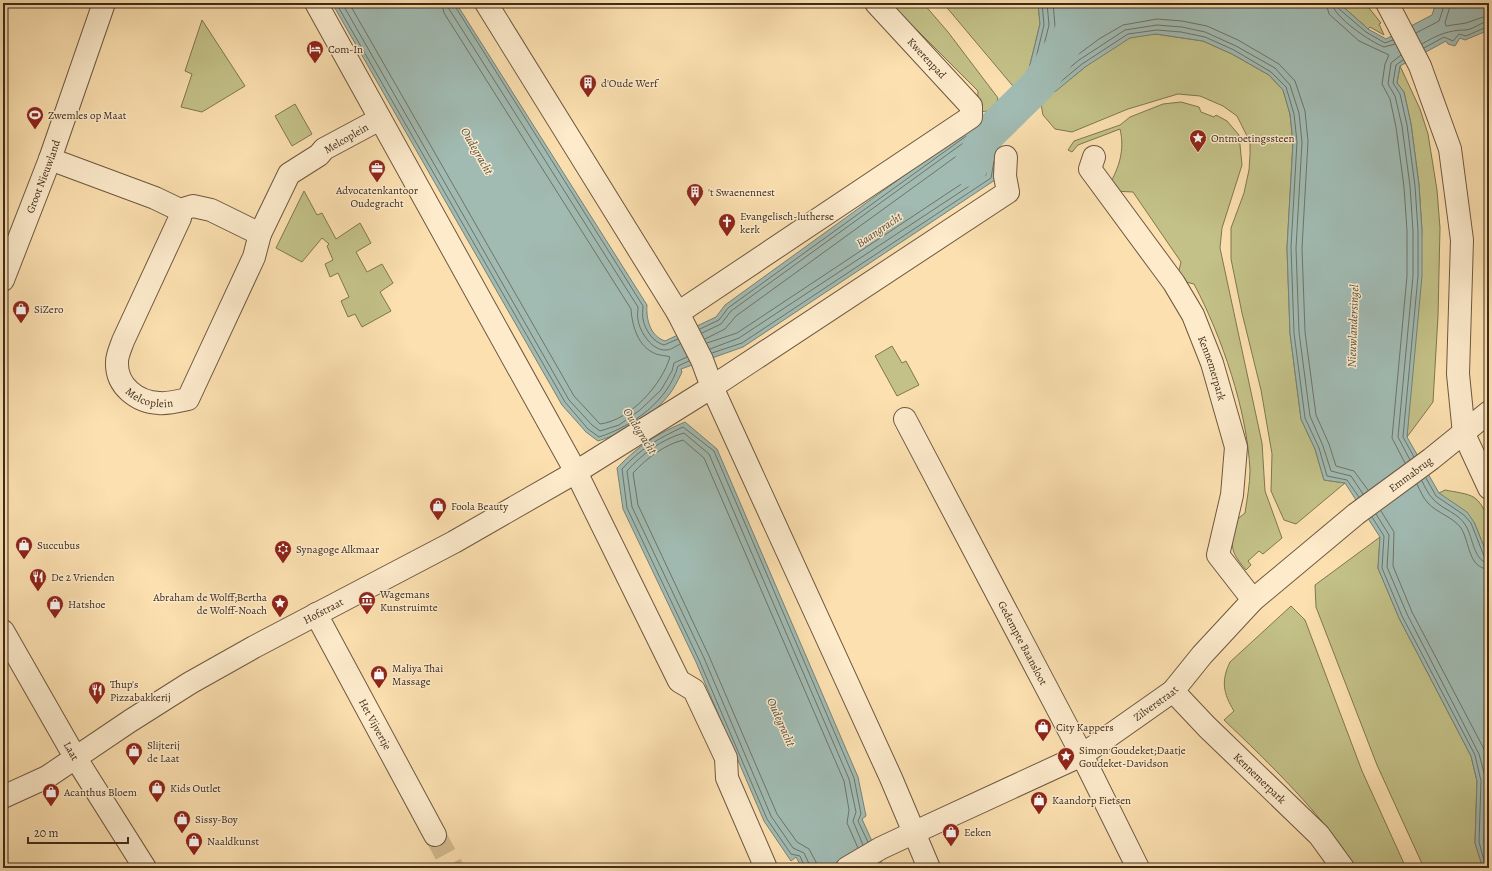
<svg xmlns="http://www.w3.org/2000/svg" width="1492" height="871" viewBox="0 0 1492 871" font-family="Alegreya,serif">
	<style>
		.green { fill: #c3c188; stroke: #807651 }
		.water { fill: #a1bbb3; stroke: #798176 }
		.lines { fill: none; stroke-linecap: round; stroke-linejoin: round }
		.shore { stroke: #707366; stroke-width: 1 }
		.canal { stroke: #a1bbb3; stroke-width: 35 }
		.minor-tunnel { stroke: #d6bc92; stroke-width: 22; stroke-dasharray: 22 11; stroke-linecap: butt }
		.minor-casing { stroke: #6e5840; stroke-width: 24 }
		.minor { stroke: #fdebcc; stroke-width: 22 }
		.labels { text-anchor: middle; stroke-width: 3; stroke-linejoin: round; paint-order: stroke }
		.poi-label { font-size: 11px; fill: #3e2b1a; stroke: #fdebcc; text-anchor: start }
		.street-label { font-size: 11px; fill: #3e2b1a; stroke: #fdebcc }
		.water-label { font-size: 12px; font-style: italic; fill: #574f40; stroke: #fdebcc }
	</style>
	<rect width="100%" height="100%" fill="#fce0b0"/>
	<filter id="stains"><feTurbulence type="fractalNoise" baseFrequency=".005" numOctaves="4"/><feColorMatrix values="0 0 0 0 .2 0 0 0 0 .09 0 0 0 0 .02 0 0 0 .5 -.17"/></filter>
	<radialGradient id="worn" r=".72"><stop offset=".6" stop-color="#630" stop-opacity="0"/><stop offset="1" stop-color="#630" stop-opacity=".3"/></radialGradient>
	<g class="green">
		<path d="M890,3H923L948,32L998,98C995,110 988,112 977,112L978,91Z"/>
		<path d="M943,3H1038L1040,24L1025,85L1019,87L1012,85Z"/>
		<path d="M1339,3H1365L1381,23L1379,24L1384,35L1370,27L1368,29Z"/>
		<path d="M202,20L245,86L202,112L181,107L192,74L185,71Z"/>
		<path d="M1156,34L1203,41L1232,54L1269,75L1283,90L1290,114L1293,142L1287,248L1290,333L1301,419L1315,449L1324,480L1345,483L1296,524L1284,520L1271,491L1272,454L1261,390L1242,313L1231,259V228L1244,193L1249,170L1250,155V142L1237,116L1223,106L1200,96L1178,94L1128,109L1072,132L1055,129L1043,115L1040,99C1072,83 1096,52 1129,38C1137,35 1148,35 1156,34Z"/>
		<path d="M1400,66L1420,109L1428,134L1437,190L1440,228L1438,316L1433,402L1407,437L1422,231L1419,185L1411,124L1404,92L1397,83Z"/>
		<path d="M1181,102L1199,107L1201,112L1214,117L1216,115L1227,121L1239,135L1242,165L1222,228L1220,248L1262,443L1265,491L1282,538L1263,554L1259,551L1248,561L1251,565L1246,570C1228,549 1232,547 1235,521L1245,513C1247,499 1250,484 1250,470C1247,410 1222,337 1194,284L1182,281L1178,274L1181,262L1133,192L1112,191L1109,185C1119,168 1125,150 1120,129L1078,145L1072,152L1068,150L1074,141L1120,125L1130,117L1163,104Z"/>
		<path d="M295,104L312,134L292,146L275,116Z"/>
		<path d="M304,191L317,215L322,213L336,239L360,223L371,243L356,252L367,272L382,264L393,283L380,292L391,311L362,327L355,314L348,317L341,301L349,297L338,273L330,277L325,264L333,260L327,246L329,244L322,238L302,262L276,248Z"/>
		<path d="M892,346L902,363L906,361L919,385L897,396L875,356Z"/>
		<path d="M1445,490C1454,492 1468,493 1475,498C1492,512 1489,538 1489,559L1474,522L1439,493Z"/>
		<path d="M1380,537L1378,568L1399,618L1471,756L1477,781L1475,843L1483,868H1424L1377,765L1316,607L1315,585Z"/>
		<path d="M1291,606L1305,620L1362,771L1406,868H1356C1321,813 1271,765 1224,720L1234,711C1223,693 1221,681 1230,662Z"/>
	</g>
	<g class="water">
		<path d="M332,3H456L647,305C646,319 650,336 665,341L716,317L725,305L974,125L987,122L1001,134L995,180L743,347L681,369L682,372C678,380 674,389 668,396C649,419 625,432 598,441L586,432L562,405Z"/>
		<path d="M1038,3H1339L1368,29L1386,39L1432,15L1436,3H1489V30L1465,40L1460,38L1455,46L1448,44L1446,41L1400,66L1397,83L1404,92L1411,124L1419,185L1422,231V276L1407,437L1439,493L1467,512L1474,522L1489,559V868H1483L1475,843L1477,781L1471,756L1399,618L1378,568L1380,537L1345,483L1324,480L1315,449L1301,419L1290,333L1287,248L1293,142L1290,114L1283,90L1269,75L1232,54L1203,41L1156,34L1130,38L1085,67L1056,91L1040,99L1025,85L1040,24Z"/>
		<path d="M685,422L717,449L858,777L866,816L862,819L884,868H802L796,857L791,861L764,821L696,662L623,509L617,468C639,445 657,434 685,422Z"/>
	</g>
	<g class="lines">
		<g class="shore">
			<path d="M336,3L565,402L588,429L599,437C633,426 668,401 678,366L689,361"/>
			<path d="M342,3L569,400L592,425L600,431L619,425L640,410L661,390L672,371L674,363L687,357"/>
			<path d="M349,3L574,396L600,424C631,420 662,384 670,357C665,355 658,356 652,352C637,344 632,324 631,309L444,13L442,3"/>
			<path d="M448,3L449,9L638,307C638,311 637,316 638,320C640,332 652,351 666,350C671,350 676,346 680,344"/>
			<path d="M453,3L643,306C643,310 642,315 643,319C645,330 653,342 664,345L678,339"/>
			<path d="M1042,3L1044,25L1030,83L1041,93L1053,88L1082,64L1128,34L1157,30L1181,32L1205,37L1234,50L1271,72L1286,87L1294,114L1297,142L1291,247L1294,333L1305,418L1319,448L1327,476L1347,480L1359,497"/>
			<path d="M1047,3L1049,25L1035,81L1042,87L1051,83L1079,60L1125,30L1157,25L1182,27L1205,32L1236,46L1275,68L1290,85L1299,113L1302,142L1296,248L1299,332L1310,416L1323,446L1331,471L1351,476L1363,494"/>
			<path d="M1053,3L1055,26L1042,77L1044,80L1099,39L1123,25L1157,19L1182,21L1207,26L1238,40L1279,64L1295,81L1305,111L1308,141L1302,248L1305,332L1316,415L1329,444L1336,466L1354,471L1368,490"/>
			<path d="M1326,3L1329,14L1359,41L1389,55L1385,64L1382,84L1390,99L1396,127L1404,187L1407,231V276L1392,438L1405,463"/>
			<path d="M1332,3C1333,17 1371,42 1384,47L1395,44"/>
			<path d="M1337,3L1338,8L1366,32L1385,43L1393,40"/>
			<path d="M1451,3L1445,23L1446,26L1466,23L1489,15"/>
			<path d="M1416,33L1439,21L1445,3"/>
			<path d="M1422,44C1437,35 1449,30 1465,30C1473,30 1481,22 1489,21"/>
			<path d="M1424,48L1444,37L1453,41L1459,34L1466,36L1489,26"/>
			<path d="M1401,55L1391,63L1388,84L1395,96L1402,126L1410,186L1413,231V276L1398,437L1410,460"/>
			<path d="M1403,60L1396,65L1393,83L1400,94L1407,125L1415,186L1418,231V276L1403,437L1414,457"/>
			<path d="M700,329L719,320L728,308L976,129L986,127L997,135L995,154"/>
			<path d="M702,333L721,324L731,311L977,133L985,132L991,138L986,175L739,338L710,349"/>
			<path d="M705,339L725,329L736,316L980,139L985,140L981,171L737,333L707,343"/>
			<path d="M712,353L742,343L991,178L994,161"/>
			<path d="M1426,478L1436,496L1464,515L1471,523L1484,556L1489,558"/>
			<path d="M1422,481C1425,487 1428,494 1433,499C1443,510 1459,513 1466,526C1473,537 1474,563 1489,563"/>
			<path d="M1417,484C1420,490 1423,498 1428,503C1437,513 1453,517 1461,528C1470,542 1468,569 1489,569"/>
			<path d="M1381,511L1394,532L1393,566L1412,612L1484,749L1489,766"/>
			<path d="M1376,514L1389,535L1387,567L1407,614L1479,754L1486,780L1484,842L1489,858"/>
			<path d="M1372,517L1384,536L1382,568L1402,616L1475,755L1481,781L1479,842L1486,868"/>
			<path d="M805,868L800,856L791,854L767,819L699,660L627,508L622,469C640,449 659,438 683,427L714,451L854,778L861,814L858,821L868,842"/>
			<path d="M811,868L804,853L793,848L771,816L704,658L632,507L627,471C642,454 662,439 684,433L709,454L849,779L856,812L853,821L863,845"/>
			<path d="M817,868L816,862L809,849L797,842L777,814L709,656L638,505L633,473C647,458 664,445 683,440L704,458L844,781L849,810L847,823L858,848"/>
		</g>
		<path class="canal" d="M969,169L986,136L1038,85L1091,3"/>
		<path class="minor-tunnel" d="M435,835L453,868"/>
		<defs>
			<g id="minor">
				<path d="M316,3L576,472L679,681L694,690L726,758L727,778L766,868"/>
				<path d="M486,3L678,313L702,360L712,387L891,778L929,868"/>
				<path d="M1387,3L1420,66L1450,149L1462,240L1458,374L1464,434L1489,488"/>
				<path id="s1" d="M1094,157L1090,169L1174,283L1193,315L1212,363L1236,447L1232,495L1218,555L1253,600"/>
				<path d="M50,159L155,198L180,210L193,206L211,210L260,234L289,174L319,155L324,149L380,119"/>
				<path id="s2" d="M180,210V218L123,341C121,347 117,355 117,362C116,386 137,402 159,403C168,404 179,401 188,399L254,257L260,234"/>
				<path id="s3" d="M3,280L50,159L104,3"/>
				<path d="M678,313L971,117V106L876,3"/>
				<path id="s4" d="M905,419L1082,755L1138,868"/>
				<path id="s5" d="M316,614L435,835"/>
				<path id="s6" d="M3,631L75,757L145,868"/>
				<path id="s7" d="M1173,691L1207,727L1319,835L1343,868"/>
				<path id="s8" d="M3,797L47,777L130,721L190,683L254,647L454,542L576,472L712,387L1008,192L1005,176L1006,157"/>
				<path id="s9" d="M847,868L881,848L913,833L1082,755L1173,691L1202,655L1253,600L1356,514L1431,459L1489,412"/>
			</g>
		</defs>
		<use href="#minor" class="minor-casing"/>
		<use href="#minor" class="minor"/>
	</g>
	<defs>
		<symbol id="hotel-pin" viewBox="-11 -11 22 30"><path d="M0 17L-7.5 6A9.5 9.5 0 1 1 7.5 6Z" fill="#8f2418" stroke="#fdebcc"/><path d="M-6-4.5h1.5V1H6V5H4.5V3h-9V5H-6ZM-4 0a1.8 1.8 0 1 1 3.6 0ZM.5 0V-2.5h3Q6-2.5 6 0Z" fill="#fff"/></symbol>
		<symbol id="building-pin" viewBox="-11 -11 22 30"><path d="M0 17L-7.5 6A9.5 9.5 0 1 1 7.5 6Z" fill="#8f2418" stroke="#fdebcc"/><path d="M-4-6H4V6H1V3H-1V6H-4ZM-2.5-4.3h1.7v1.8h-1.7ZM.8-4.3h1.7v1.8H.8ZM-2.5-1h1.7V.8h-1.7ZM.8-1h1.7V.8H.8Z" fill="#fff"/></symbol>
		<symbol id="stadium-pin" viewBox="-11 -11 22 30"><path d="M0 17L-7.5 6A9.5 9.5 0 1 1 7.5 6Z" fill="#8f2418" stroke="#fdebcc"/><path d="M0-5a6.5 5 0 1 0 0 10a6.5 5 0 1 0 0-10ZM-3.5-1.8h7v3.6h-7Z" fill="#fff"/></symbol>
		<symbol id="sight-pin" viewBox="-11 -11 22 30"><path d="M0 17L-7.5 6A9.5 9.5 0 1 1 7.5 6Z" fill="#8f2418" stroke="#fdebcc"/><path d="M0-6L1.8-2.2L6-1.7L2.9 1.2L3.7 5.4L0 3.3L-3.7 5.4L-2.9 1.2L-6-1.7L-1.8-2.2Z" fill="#fff"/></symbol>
		<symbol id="office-pin" viewBox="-11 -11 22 30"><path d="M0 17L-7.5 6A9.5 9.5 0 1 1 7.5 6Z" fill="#8f2418" stroke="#fdebcc"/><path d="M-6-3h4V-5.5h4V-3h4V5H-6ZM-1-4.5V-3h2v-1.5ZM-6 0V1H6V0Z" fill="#fff"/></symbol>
		<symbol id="church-pin" viewBox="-11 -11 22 30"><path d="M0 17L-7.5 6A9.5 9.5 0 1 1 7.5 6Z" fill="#8f2418" stroke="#fdebcc"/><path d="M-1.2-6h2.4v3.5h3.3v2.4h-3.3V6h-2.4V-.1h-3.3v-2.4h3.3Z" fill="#fff"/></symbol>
		<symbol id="shop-pin" viewBox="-11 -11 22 30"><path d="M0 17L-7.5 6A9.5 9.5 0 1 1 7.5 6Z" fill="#8f2418" stroke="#fdebcc"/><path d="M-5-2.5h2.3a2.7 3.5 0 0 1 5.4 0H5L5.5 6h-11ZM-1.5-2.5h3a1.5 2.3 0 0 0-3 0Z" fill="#fff"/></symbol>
		<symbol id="synagogue-pin" viewBox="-11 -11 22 30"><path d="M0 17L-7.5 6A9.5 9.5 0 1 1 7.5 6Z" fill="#8f2418" stroke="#fdebcc"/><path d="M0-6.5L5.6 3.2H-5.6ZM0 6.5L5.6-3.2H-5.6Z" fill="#fff"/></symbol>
		<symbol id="restaurant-pin" viewBox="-11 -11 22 30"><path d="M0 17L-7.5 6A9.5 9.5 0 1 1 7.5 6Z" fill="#8f2418" stroke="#fdebcc"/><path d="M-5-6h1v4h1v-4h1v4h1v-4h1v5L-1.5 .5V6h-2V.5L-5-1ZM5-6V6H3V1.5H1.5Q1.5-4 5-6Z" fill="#fff"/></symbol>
		<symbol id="museum-pin" viewBox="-11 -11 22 30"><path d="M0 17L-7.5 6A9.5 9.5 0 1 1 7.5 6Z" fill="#8f2418" stroke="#fdebcc"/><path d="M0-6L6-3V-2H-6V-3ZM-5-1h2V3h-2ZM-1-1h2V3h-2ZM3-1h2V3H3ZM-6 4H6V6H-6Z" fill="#fff"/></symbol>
	</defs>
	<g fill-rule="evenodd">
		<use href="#hotel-pin" x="305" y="39" width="20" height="27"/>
		<use href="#building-pin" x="578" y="73" width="20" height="27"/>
		<use href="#stadium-pin" x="25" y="105" width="20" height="27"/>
		<use href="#sight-pin" x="1188" y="128" width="20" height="27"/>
		<use href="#office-pin" x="367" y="158" width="20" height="27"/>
		<use href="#building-pin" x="685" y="182" width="20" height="27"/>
		<use href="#church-pin" x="717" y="212" width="20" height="27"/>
		<use href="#shop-pin" x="11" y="299" width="20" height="27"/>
		<use href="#shop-pin" x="428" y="496" width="20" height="27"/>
		<use href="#shop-pin" x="14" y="535" width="20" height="27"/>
		<use href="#synagogue-pin" x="273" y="539" width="20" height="27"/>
		<use href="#restaurant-pin" x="28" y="567" width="20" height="27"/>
		<use href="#museum-pin" x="357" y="590" width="20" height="27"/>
		<use href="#sight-pin" x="270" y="593" width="20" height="27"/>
		<use href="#shop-pin" x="45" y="594" width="20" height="27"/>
		<use href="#shop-pin" x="369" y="664" width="20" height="27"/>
		<use href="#restaurant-pin" x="87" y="680" width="20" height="27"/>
		<use href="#shop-pin" x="1033" y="717" width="20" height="27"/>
		<use href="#shop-pin" x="124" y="741" width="20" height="27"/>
		<use href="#sight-pin" x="1056" y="746" width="20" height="27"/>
		<use href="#shop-pin" x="147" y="778" width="20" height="27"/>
		<use href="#shop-pin" x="41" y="782" width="20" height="27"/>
		<use href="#shop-pin" x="1029" y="790" width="20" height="27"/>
		<use href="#shop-pin" x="172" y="809" width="20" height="27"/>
		<use href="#shop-pin" x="941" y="822" width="20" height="27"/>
		<use href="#shop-pin" x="184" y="831" width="20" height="27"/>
	</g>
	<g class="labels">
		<g class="poi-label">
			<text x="328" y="53">Com-In</text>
			<text x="601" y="87">d'Oude Werf</text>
			<text x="48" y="119">Zwemles op Maat</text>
			<text x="1211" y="142">Ontmoetingssteen</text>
			<text x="377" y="194" text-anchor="middle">Advocatenkantoor<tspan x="377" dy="13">Oudegracht</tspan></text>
			<text x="708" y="196">'t Swaenennest</text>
			<text x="740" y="220">Evangelisch-lutherse<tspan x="740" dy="13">kerk</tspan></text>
			<text x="34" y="313">SiZero</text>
			<text x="451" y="510">Foola Beauty</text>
			<text x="37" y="549">Succubus</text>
			<text x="296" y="553">Synagoge Alkmaar</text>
			<text x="51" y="581">De 2 Vrienden</text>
			<text x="380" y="598">Wagemans<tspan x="380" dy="13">Kunstruimte</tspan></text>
			<text x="267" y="601" text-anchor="end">Abraham de Wolff;Bertha<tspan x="267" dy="13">de Wolff-Noach</tspan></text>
			<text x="68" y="608">Hatshoe</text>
			<text x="392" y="672">Maliya Thai<tspan x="392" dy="13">Massage</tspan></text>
			<text x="110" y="688">Thup's<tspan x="110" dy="13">Pizzabakkerij</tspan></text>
			<text x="1056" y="731">City Kappers</text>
			<text x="147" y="749">Slijterij<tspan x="147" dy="13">de Laat</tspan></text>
			<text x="1079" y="754">Simon Goudeket;Daatje<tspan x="1079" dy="13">Goudeket-Davidson</tspan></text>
			<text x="170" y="792">Kids Outlet</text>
			<text x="64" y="796">Acanthus Bloem</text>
			<text x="1052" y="804">Kaandorp Fietsen</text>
			<text x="195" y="823">Sissy-Boy</text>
			<text x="964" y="836">Eeken</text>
			<text x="207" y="845">Naaldkunst</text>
		</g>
		<g class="street-label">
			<text transform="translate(927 58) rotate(47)" y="4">Kwerenpad</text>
			<text transform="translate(346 138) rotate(-30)" y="4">Melcoplein</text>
			<text dy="4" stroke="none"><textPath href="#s3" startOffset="111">Groot Nieuwland</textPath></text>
			<text dy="4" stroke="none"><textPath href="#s1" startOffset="248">Kennemerpark</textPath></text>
			<text dy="4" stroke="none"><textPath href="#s2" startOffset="220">Melcoplein</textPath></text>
			<text dy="4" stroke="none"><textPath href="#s9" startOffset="695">Emmabrug</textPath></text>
			<text dy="4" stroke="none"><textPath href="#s8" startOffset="371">Hofstraat</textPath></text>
			<text dy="4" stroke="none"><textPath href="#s4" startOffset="253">Gedempte Baansloot</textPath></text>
			<text dy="4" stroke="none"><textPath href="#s9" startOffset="351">Zilverstraat</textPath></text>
			<text dy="4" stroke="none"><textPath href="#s5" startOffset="125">Het Vijvertje</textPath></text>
			<text dy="4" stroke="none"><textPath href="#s6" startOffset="138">Laat</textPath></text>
			<text dy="4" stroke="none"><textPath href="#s7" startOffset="123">Kennemerpark</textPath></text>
		</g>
		<g class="water-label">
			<text transform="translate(477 151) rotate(60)" y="4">Oudegracht</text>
			<text transform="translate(879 230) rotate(-34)" y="4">Baangracht</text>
			<text transform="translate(1353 326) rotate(-88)" y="4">Nieuwlandersingel</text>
			<text transform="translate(640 431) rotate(58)" y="4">Oudegracht</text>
			<text transform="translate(781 722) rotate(66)" y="4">Oudegracht</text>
		</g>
	</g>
	<rect width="1492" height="871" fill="none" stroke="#fce0b0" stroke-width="16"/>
	<rect x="4" y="4" width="1484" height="863" fill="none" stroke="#3e2b1a" stroke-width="2"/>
	<rect x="8" y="8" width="1476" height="855" fill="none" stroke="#3e2b1a"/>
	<path d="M28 837v6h100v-6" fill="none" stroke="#3e2b1a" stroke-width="2"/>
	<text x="34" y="837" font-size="12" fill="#3e2b1a" stroke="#fdebcc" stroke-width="3" paint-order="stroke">20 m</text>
	<rect width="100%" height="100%" filter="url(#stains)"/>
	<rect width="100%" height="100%" fill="url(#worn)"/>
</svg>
